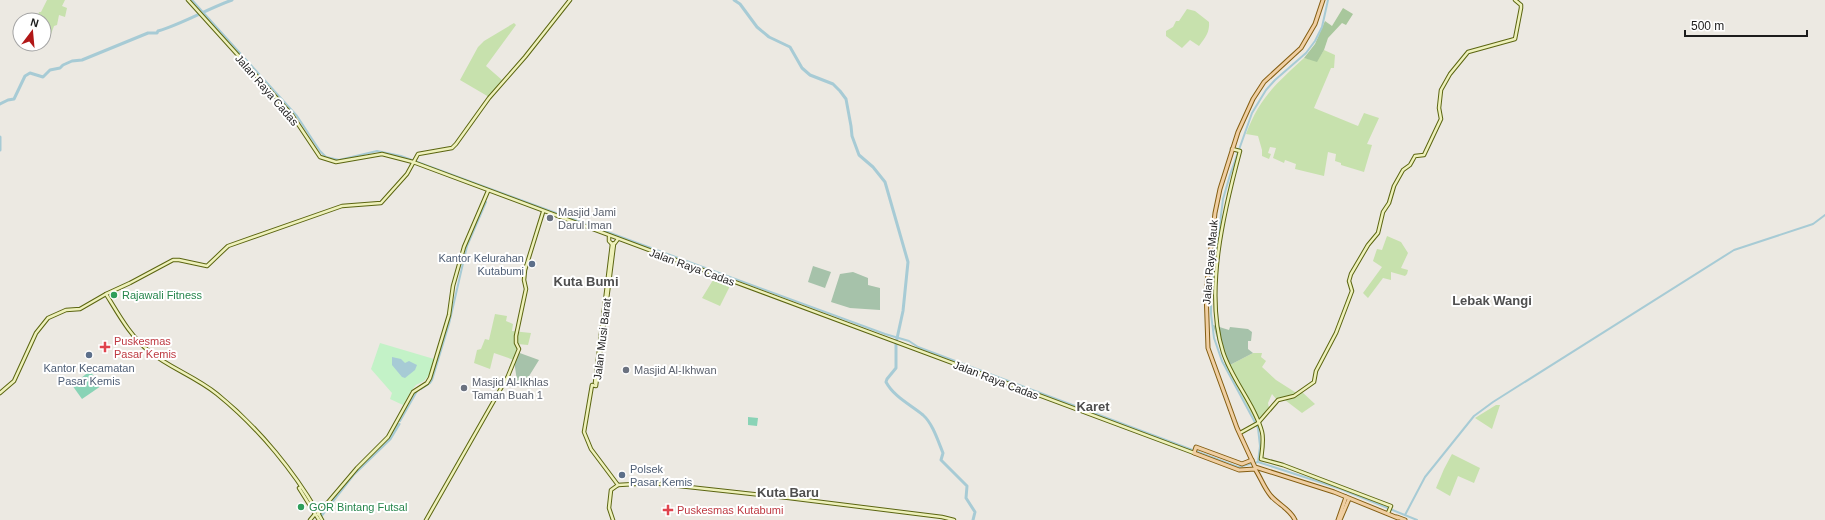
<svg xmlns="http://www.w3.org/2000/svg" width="1825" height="520" viewBox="0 0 1825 520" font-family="Arial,sans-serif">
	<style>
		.grass { fill: #c7e1ad }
		.forest { fill: #a8c79c }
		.cemetery { fill: #a6c2aa }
		.park { fill: #c3f2c7 }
		.pitch { fill: #89d3b6 }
		.water { fill: #a7cbd5 }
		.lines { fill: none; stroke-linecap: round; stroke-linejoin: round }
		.canal { stroke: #a7cbd5; stroke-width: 2 }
		.river { stroke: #a7cbd5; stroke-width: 3 }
		.secondary-casing { stroke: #5b6511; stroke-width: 4.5 }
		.primary-casing { stroke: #835d11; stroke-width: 5 }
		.secondary { stroke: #eef1bb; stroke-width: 2.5 }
		.primary { stroke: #f0cfa3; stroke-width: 3 }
		.worship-dot { fill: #6b7280; stroke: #fff; stroke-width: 1.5 }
		.service-dot { fill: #5c6f8a; stroke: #fff; stroke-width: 1.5 }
		.leisure-dot { fill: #2e9e5b; stroke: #fff; stroke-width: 1.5 }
		.health-dot { fill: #e0444e; stroke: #fff; stroke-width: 1.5 }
		.labels { text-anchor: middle; stroke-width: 4; stroke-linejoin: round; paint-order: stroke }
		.street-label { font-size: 11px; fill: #1c1c1c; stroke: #fff }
		.worship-label { font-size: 11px; fill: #5b616d; stroke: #fff; text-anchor: start }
		.service-label { font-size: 11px; fill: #4e5e75; stroke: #fff; text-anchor: end }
		.leisure-label { font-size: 11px; fill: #27864d; stroke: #fff; text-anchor: start }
		.health-label { font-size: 11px; fill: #be3a42; stroke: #fff; text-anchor: start }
		.quarter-label { font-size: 13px; font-weight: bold; fill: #4f4f4f; stroke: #fff }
	</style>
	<rect width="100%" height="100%" fill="#ece9e2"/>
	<g class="grass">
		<path d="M47,0H65L62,6L67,8L65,17L59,15L57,25L54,26L51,34L44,32V20H37L39,12H41Z"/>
		<path d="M1187,9L1195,11L1209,22C1210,32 1205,38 1199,46L1190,40L1182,48L1166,36V31L1173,27L1176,21H1179Z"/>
		<path d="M514,23L516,25L486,66L502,80L489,97L460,80L478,47L484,41Z"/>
		<path d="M1324,50L1335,55L1334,68H1331L1314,108L1358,126L1364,113L1379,118L1367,144L1372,145L1364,172L1341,165V163L1335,161L1336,154L1328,152L1324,176L1295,169L1296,164L1285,160L1284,163L1273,158L1276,148L1270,147L1268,153L1271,154L1269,159L1262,156V150L1258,136L1246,134C1260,97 1275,85 1304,58L1317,61Z"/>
		<path d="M1387,236L1401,242L1408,253L1401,268L1408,270L1407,274L1405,276L1391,272V280L1383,278L1368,298L1363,293L1382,267L1373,261L1377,249L1382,250Z"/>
		<path d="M724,277L733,280L720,306L702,298L713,280L722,283Z"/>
		<path d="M495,314L507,316L506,321L513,324L512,331L531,333L528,345L518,344L514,360L494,353L490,369L474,363L477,350L481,349L485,339L489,340Z"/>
		<path d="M1253,353H1262L1261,357L1266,361L1262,367L1276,380L1298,394L1301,391L1315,404L1302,413L1281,397L1276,399L1272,394L1268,403L1269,408L1256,422L1226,367Z"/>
		<path d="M1496,405H1500L1492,429L1475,418Z"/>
		<path d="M1452,454L1480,468L1474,483L1458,476L1450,496L1436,488L1444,469Z"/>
	</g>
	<path class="forest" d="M1343,8L1353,14L1346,25L1342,23L1328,38L1324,50L1317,62L1304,58L1315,44L1325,21L1332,26Z"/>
	<g class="cemetery">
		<path d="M813,266L831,272L825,288L808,282Z"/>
		<path d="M853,272L868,278V285L880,288V310L850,308L831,302L840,274Z"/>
		<path d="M1213,325L1229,330L1230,327L1248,329L1252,332L1251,341H1248V349L1253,353L1226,367Z"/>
		<path d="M517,352L539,360L526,381L520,379L517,381L514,360Z"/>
	</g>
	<path class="park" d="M380,343L434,359L430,374L424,381L416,385L411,391L403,405L390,399L392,393L371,369Z"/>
	<g class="pitch">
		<path d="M90,371L101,386L82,399L72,385Z"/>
		<path d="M748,417L758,418L757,426L748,425Z"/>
	</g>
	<path class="water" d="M392,357L401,359L405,363L409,361L417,365L415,370L405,378L402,377L392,365Z"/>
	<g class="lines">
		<g class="canal">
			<path d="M192,0L297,116L320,151L326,157L339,160L377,151L401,156L885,334L909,341L918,347L1238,467L1258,462"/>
			<path d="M421,389L430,383L432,380L449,324L467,246L486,202"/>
			<path d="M400,421L417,391"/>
			<path d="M1258,462L1260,446L1258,428L1222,361L1214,338L1211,314V295L1223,199L1230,175L1252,113L1266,90L1275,80L1306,53L1315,41L1322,27L1328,0"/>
			<path d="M1258,462L1341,489L1417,520"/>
			<path d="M1405,515L1425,477L1474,416L1493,402L1734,250L1813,224L1825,215"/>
		</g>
		<g class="river">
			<path d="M734,0L740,4L757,27L769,37L790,47L802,68L810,75L833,84L840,91L846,99L851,126L852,136L859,155L873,167L885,182L908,262L903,311L896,343V368L887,379L886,382C894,397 911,405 923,415C933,424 938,441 943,453L941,460L967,486L966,498L975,512L973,520"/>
			<path d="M0,104L8,100L14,99L25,76L30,73L43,77L50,70L60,68L63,65L72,61L82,60L148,33H157L158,31C184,23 207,9 232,0"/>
			<path d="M0,137V150"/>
			<path d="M321,516L353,475L390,439L399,424"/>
		</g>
		<defs>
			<g id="secondary">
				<path d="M188,0L292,115L320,157L336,162L382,154L413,162L1194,453"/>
				<path d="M1232,149L1240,151C1224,211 1204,292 1223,352C1232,380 1255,405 1262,432C1264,440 1262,451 1261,459L1283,465L1391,506L1388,513"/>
				<path d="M609,237V241L612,244L615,243L618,239"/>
				<path d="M614,244L596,386L592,385L584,432L591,449L618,485"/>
				<path d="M106,294C119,315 130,336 150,352C170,368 196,377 217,394C259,428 296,473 322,520"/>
				<path d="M595,383L612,244"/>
				<path d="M0,393L14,381L36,333L48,318L66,310L80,309L106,294L130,283L173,260H179L207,266L228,246L342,206L381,203L407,174L418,154L452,148L456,144L489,98L525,57L570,0"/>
				<path d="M1240,433L1258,423L1278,400L1294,396L1314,382L1316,371L1336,333L1352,291L1349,281L1351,274L1368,245L1378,233L1383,212L1389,203L1394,186L1403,170L1410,165L1415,156L1424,155L1441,119L1439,108L1441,90L1450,74L1468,52L1515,39L1521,8V5L1515,0"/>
				<path d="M301,487L299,488L319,520"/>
				<path d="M318,514L357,468L388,437L413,392L427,383L430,378L449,315L453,286L464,247L488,191"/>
				<path d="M310,520L315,514"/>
				<path d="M426,520L508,376L519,349L516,343V336L526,289L524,280L525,270L543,212"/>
				<path d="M613,520L609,508L611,490L618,485L652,483L789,498L942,517L954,520"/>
			</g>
			<g id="primary">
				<path d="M1323,0L1315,24L1301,48L1264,82L1253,99L1238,132L1220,189L1215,213L1206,291L1208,348L1237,428L1255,467L1334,492L1398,518"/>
				<path d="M1252,460L1242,464L1196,447L1194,453L1239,470L1255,469C1261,478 1264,488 1271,496C1279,505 1290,509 1295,520"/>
				<path d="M1397,517L1405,520"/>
				<path d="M1338,520L1346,497"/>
				<path d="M1340,520L1349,499"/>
			</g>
		</defs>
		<use href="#secondary" class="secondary-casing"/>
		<use href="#primary" class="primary-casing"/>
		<use href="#secondary" class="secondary"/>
		<use href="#primary" class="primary"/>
	</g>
	<g class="worship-dot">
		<circle cx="550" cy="218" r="4"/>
		<circle cx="626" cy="370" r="4"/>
		<circle cx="464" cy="388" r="4"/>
	</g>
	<g class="service-dot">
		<circle cx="532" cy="264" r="4"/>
		<circle cx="89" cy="355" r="4"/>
		<circle cx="622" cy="475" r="4"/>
	</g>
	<g class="leisure-dot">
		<circle cx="114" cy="295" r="4"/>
		<circle cx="301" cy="507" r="4"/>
	</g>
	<g class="health-dot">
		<path d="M103 341h4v4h4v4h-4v4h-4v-4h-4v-4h4z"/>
		<path d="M666 504h4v4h4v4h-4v4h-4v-4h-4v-4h4z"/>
	</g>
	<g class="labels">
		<g class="street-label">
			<text transform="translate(267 90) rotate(49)" y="4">Jalan Raya Cadas</text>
			<text transform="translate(1210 262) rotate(-85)" y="4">Jalan Raya Mauk</text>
			<text transform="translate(692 267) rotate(20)" y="4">Jalan Raya Cadas</text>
			<text transform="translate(602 339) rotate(-83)" y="4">Jalan Musi Barat</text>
			<text transform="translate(996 380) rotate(21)" y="4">Jalan Raya Cadas</text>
		</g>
		<g class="worship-label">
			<text x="558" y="216">Masjid Jami<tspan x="558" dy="13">Darul Iman</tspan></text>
			<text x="634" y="374">Masjid Al-Ikhwan</text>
			<text x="472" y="386">Masjid Al-Ikhlas<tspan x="472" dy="13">Taman Buah 1</tspan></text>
		</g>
		<g class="service-label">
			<text x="524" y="262">Kantor Kelurahan<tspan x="524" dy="13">Kutabumi</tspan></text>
			<text x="89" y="372" text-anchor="middle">Kantor Kecamatan<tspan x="89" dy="13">Pasar Kemis</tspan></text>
			<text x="630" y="473" text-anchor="start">Polsek<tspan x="630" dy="13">Pasar Kemis</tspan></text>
		</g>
		<g class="leisure-label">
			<text x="122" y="299">Rajawali Fitness</text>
			<text x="309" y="511">GOR Bintang Futsal</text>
		</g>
		<g class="health-label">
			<text x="114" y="345">Puskesmas<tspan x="114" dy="13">Pasar Kemis</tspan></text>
			<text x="677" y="514">Puskesmas Kutabumi</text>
		</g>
		<g class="quarter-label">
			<text x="586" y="286">Kuta Bumi</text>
			<text x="1492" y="305">Lebak Wangi</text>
			<text x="1093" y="411">Karet</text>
			<text x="788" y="497">Kuta Baru</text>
		</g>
	</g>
	<g transform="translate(32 32) rotate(16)"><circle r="19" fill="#ffffff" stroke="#a4a4a4"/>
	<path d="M0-3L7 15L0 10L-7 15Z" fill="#b11717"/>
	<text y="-6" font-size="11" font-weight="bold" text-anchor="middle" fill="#1c1c1c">N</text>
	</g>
	<path d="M1685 30v6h122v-6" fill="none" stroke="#1c1c1c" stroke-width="2"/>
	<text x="1691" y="30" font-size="12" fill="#1c1c1c" stroke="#ffffff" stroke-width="3" paint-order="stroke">500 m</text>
</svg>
